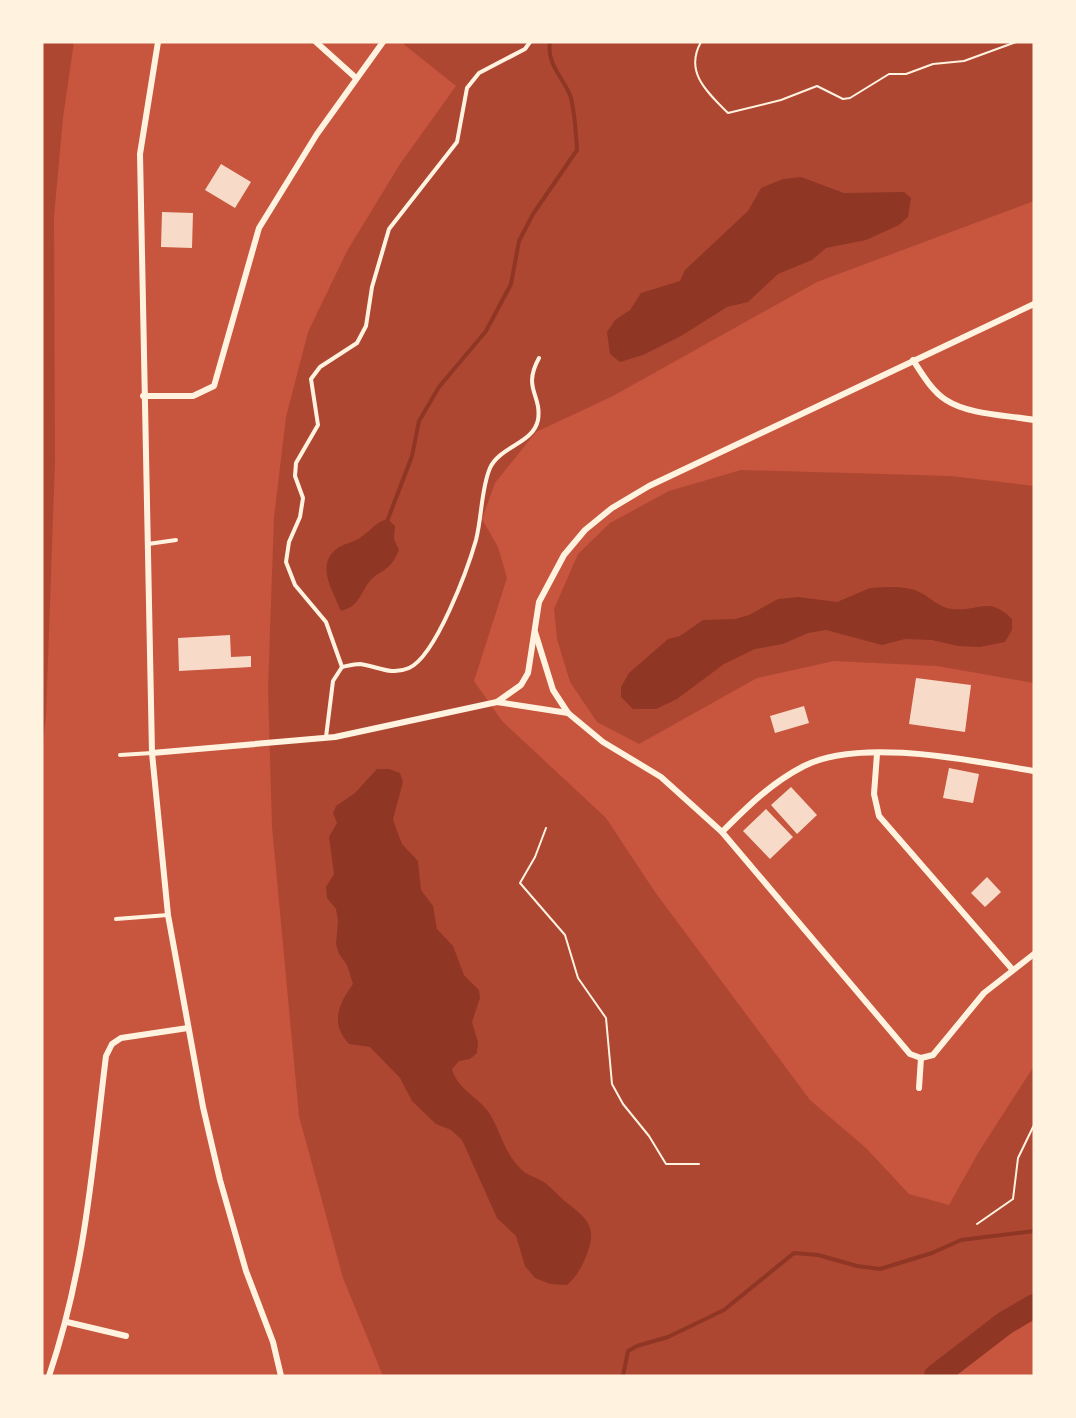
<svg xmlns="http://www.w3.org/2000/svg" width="1076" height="1418" viewBox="0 0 1076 1418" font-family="'Titillium Web',sans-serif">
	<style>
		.green { fill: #ae4732 }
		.water { fill: #8f3625 }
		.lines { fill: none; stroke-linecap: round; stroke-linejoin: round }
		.stream { stroke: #8f3625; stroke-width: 4 }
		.river { stroke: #8f3625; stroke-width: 24 }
		.building { fill: #f7dbc8 }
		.path { stroke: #fff3e0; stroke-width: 2 }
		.service { stroke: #fff3e0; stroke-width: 4 }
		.minor { stroke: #fff3e0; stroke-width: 6 }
	</style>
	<rect width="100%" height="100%" fill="#c8553d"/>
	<g class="green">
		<path d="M42,42H74L63,118L54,217L55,462L46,716L42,753Z"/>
		<path d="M401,42H1034V201L817,282L613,396L536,432L495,483L482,519L498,547L507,578L474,681L502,721L606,818L655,892L810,1100L866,1148L909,1194L949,1205L978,1153L1034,1066V1306L1005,1323L936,1376H383L343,1278L299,1116L272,827L268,688L274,517L286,417L308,332L347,251L400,164L456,86Z"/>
		<path d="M741,470L951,476L1034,486V683L937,666L834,661L757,678L639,744L597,722L570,682L557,639L554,609L578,554L610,523L669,491Z"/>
	</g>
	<g class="water">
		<path d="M801,177L844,193L904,192L911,198L908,217L899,225L866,240L826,248L812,260L778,274L748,302L727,307L681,336L643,355L620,362L610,354L607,332L615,320L630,310L641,293L680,281L685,270L748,211L761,188L783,179Z"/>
		<path d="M388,519L395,526L394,539L399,550C389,575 377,569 367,585C358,599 358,606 341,611C333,591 314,563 339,547C346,543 355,542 361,537C372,530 375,522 388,519Z"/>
		<path d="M887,587C897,587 909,587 919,592C931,597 937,607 952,609C978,612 989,595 1012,619V630L1005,642L980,647L958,646L932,640L905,639L882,645L826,630L808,633L783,644L755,649L724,664L677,699L656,709H633L621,697V687L629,673L668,639L680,636L703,620L735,619L749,615L778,599L798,597L837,602L870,588Z"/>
		<path d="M377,769H389L400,773L403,782L393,819L397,831L402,844L418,861L421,890L433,906L437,929L453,946L464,975L479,990L480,998L472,1022L478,1042L477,1053L470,1059L459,1061L452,1069C457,1088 476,1096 487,1110C501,1129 503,1153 522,1170C527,1175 535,1177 542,1181C552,1187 557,1195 566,1202C586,1218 598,1226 587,1254C582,1267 577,1276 567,1285L550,1284L535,1278L525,1266L516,1236L497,1218L462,1140L451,1130L436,1124L412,1101L400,1078L370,1047L349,1044C330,1023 338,1005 353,984L347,965L339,954L336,944L338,921L336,909L327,898L326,887L334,874L329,837L337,823L333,813L336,806L355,793Z"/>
	</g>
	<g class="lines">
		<g class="stream">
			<path d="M388,519L412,456L419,421L439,387L486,331L511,284L519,241L533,214L577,150C576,133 575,115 571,98C565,79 546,65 550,42"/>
			<path d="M623,1376L628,1351L637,1346L668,1337L724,1310L794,1253L818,1255L857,1266L880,1269L932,1253L961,1240L1034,1231"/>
		</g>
		<path class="river" d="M936,1376L1005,1323L1034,1306"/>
	</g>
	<g class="building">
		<path d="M221,164L251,182L235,208L205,190Z"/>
		<path d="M162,212L193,213L192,248L161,247Z"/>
		<path d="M230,635L231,657L251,656V667L179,671L178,638Z"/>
		<path d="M916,678L971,685L965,732L909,724Z"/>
		<path d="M804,706L809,723L775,733L770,716Z"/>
		<path d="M949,768L979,774L973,803L943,798Z"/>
		<path d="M791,787L817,815L797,834L771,805Z"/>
		<path d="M766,809L793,837L770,859L743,831Z"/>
		<path d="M987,877L1001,892L985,907L971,893Z"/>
	</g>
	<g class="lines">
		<g class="path">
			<path d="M701,42C684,72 707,92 728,113L781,100L817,86L843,99L850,98L889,74H906L933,64L964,61L1016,42"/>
			<path d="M546,828L535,857L520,883L565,935L578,978L606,1018L612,1084L623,1104L649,1136L666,1164H699"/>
			<path d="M977,1224L1013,1199L1018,1158L1034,1125"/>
		</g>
		<g class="service">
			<path d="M148,544L176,540"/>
			<path d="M342,667L326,622L295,585L286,562L289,542L300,517L303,498L295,476L296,463L318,425L311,379L320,367L357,343L366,326L372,287L389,229L457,142L467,88L479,73L525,49L530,42"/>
			<path d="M326,737L333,681L342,667C347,666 354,664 360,664C377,666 391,676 409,668C436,656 468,568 476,540C482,517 481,489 490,468C500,446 533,444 538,420C542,394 522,389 539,358"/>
			<path d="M120,755L152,753"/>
			<path d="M116,919L168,915"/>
		</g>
		<g class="minor">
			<path d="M158,42L140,154L152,753L168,915L203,1107L220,1180L246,1271L273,1342L281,1376"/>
			<path d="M316,42L356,78"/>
			<path d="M913,360C922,374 932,391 946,400C969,415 1007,415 1034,420"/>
			<path d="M143,396H193L214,386L259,228L317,134L383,42"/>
			<path d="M535,632L553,690L568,713L603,742L661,777L722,832L910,1054L921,1058L933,1055L984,993L1034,954"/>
			<path d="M497,702L568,713"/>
			<path d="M152,753L335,737L497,702L521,685L528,673L539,602L564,555L585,530L612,508L649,486L1034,304"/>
			<path d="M877,754L874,794L879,816L1012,969"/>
			<path d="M722,832C748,806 771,783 804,766C861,737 972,761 1034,771"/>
			<path d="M919,1088L921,1058"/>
			<path d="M67,1322L126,1336"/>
			<path d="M49,1376C86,1266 92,1169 106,1056L112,1044L121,1038L188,1028"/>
		</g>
	</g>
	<rect width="1076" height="1418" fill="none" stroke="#fff3e0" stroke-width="87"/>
</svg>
